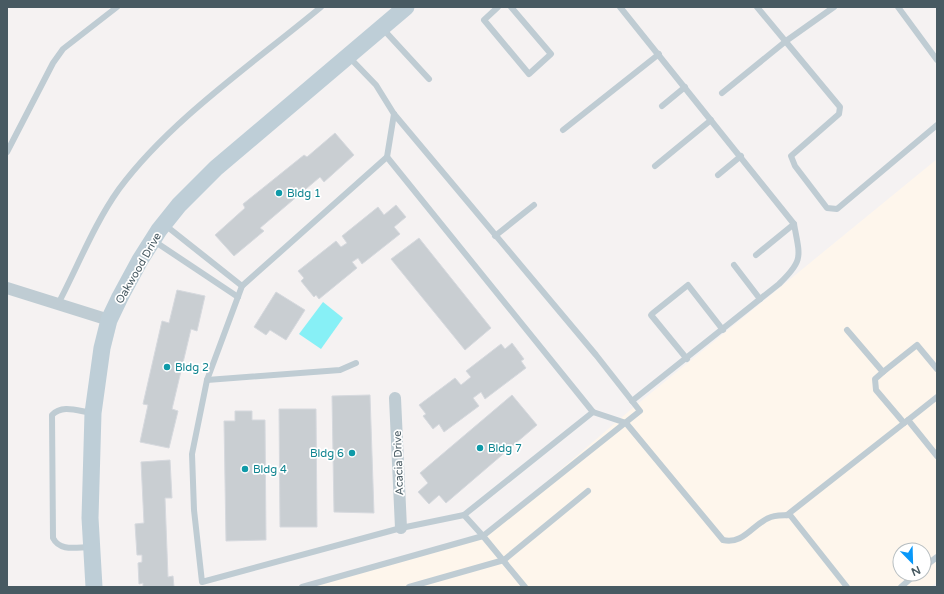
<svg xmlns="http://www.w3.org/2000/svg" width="944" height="594" viewBox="0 0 944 594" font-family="'Varela Round',sans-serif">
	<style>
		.commercial { fill: #fef6ec; fill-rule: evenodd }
		.water { fill: #87f0f6 }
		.building { fill: #c9ced2; stroke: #d6d9de }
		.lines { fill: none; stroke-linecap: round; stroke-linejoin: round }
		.lane { stroke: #bfccd3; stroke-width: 6 }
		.street { stroke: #bfccd3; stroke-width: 12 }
		.secondary { stroke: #beced7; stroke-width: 17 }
		.culture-dot { fill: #0f9aa8; stroke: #fff; stroke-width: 1.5 }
		.labels { text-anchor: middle; stroke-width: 3.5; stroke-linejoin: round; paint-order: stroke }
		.culture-label { font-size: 11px; fill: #0d838f; stroke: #fff; text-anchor: start }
		.street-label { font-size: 11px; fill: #485a62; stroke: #fff }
	</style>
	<rect width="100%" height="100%" fill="#f5f2f2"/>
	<path class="commercial" d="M937,159V582L931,587H302L483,536L635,406ZM900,550H924V574H900Z"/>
	<path class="water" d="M323,302L343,318L321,349L299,334Z"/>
	<g class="building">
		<path d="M335,133L354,155L324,182L320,177L260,228L264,231L234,256L215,235L245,208L243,204L304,155L307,157Z"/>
		<path d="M396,205L406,217L394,227L400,234L362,264L358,258L352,262L357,268L319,299L316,295L314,297L301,281L304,278L298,271L336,241L341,247L347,243L342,236L378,207L384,215Z"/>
		<path d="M419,238L491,328L465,350L391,259Z"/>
		<path d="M177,290L205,296L197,331L191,329L172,409L178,411L169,448L140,442L148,405L143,404L162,321L169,323Z"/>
		<path d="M276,292L305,310L286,340L270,330L266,335L254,327Z"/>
		<path d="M512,343L524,359L521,361L526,368L485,399L481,392L473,398L479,406L444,432L439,424L433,429L423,416L426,414L419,405L455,378L461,385L471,377L466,371L501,344L505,349Z"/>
		<path d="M370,395L374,513L334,512L332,396Z"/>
		<path d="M512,395L537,425L446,503L439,495L429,504L418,492L428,483L420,473Z"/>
		<path d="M279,409H316L317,527H280Z"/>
		<path d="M235,411H252V420H265L266,540L226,541L224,421H235Z"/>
		<path d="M170,460L172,498H165L168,577L173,576L174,587H143V583L139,584L138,563L142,562V555H137L135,524L144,523L141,462Z"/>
	</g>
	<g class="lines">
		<g class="lane">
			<path d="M498,7L484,20L529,74L551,54L511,7"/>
			<path d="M620,7L794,224C800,257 804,260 779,284L632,401"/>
			<path d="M757,7L840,107L839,114L791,156L795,166L827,208L837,209L937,125"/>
			<path d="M898,7L937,60"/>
			<path d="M383,29L429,79"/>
			<path d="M349,57L376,85L394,114L596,355L640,411L483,536L464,515"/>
			<path d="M722,93L786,41L834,7"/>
			<path d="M662,106L685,87"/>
			<path d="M563,130L659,54"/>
			<path d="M7,152L53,63L63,49L117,7"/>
			<path d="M387,157L593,412L464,515L401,528L202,582L194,510L192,454L207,380L242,286Z"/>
			<path d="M387,157L394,114"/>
			<path d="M655,166L711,120"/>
			<path d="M718,175L741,156"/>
			<path d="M165,225L242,286"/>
			<path d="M495,236L534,205"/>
			<path d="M154,241L238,297"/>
			<path d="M756,255L794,224"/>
			<path d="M734,265L760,299"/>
			<path d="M58,304C78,266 94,224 119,189C170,120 255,62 321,7"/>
			<path d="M847,330L883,372L917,345L937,369"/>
			<path d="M687,359L651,315L653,313L688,285L723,330"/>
			<path d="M883,372L875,379L876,390L904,423"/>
			<path d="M207,380L340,370L356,363"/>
			<path d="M937,397L908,420L937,456"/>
			<path d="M593,412L626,423L723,540C744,545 753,523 771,517C777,515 784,515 790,515L847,587"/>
			<path d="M787,515L908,420"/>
			<path d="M90,547C77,547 60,552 53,538L52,415C62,404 78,411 92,413"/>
			<path d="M924,567L937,557"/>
			<path d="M302,587L483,536L525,587"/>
			<path d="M409,587L504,560L588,491"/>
			<path d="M901,587L916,574"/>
		</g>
		<g class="street">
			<path d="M7,288L109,320"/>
			<path d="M395,398L401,528"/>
		</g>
		<path class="secondary" d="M94,587L90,518L93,413L102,348L109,320L120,297L140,260L159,230L179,205L216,168L406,7"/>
	</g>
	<g class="culture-dot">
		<circle cx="279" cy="193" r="4"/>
		<circle cx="167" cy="367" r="4"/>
		<circle cx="480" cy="448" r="4"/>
		<circle cx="352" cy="453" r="4"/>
		<circle cx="245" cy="469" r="4"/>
	</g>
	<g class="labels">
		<g class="culture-label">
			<text x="287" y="197">Bldg 1</text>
			<text x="175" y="371">Bldg 2</text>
			<text x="488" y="452">Bldg 7</text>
			<text x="344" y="457" text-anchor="end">Bldg 6</text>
			<text x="253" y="473">Bldg 4</text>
		</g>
		<g class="street-label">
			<text transform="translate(138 268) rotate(-60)" y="4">Oakwood Drive</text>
			<text transform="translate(398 463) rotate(-92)" y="4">Acacia Drive</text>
		</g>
	</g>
	<rect width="944" height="594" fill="none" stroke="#485a62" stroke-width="16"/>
	<g transform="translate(912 562) rotate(157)"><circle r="19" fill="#ffffff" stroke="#b6bdc0"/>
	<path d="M0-3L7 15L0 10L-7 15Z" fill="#0898f9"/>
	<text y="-6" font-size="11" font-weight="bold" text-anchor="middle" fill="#485a62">N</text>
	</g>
</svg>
